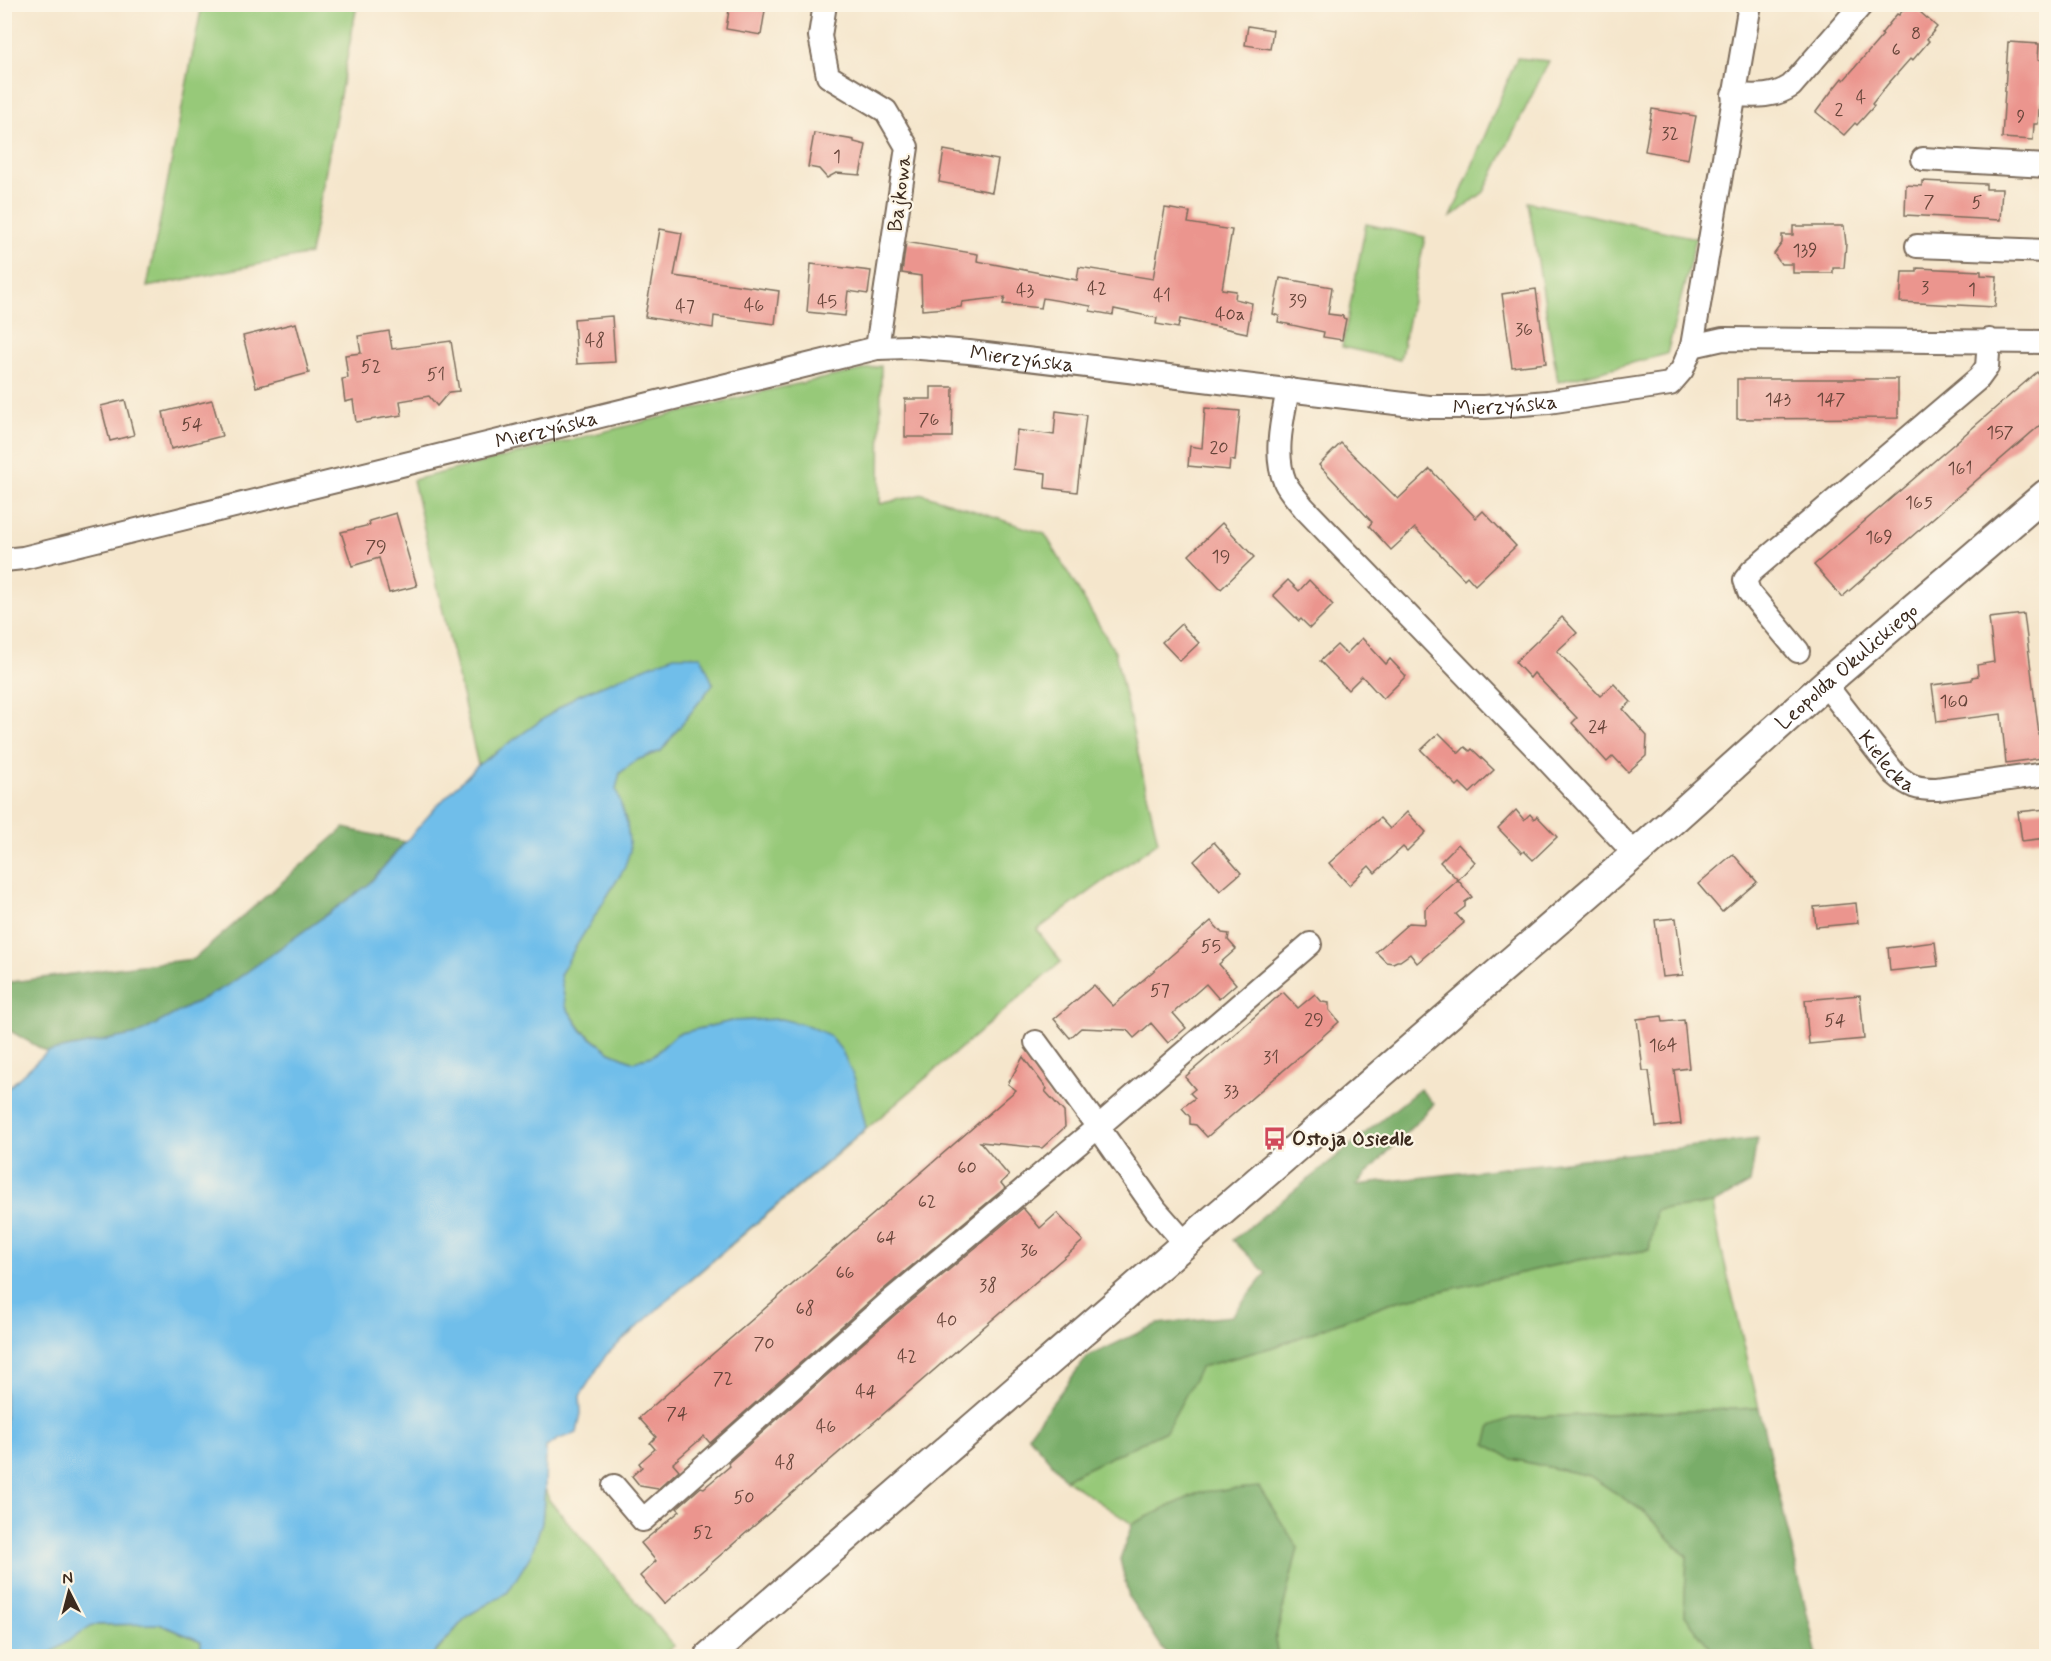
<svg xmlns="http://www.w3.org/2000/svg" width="2051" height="1661" viewBox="0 0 2051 1661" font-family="Mynerve,sans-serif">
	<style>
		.green { fill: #97c979; stroke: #697a4c; stroke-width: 1.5 }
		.forest { fill: #79ad69; stroke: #5a6c44; stroke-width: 1.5 }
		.water { fill: #6fbeea; stroke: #557484; stroke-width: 1.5 }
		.building { fill: #eb958e }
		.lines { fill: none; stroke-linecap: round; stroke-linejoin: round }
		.minor-casing { stroke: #7c6c5b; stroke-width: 26 }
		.tertiary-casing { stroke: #7c6c5b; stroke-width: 32 }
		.minor { stroke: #fff; stroke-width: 22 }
		.tertiary { stroke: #fff; stroke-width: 28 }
		.labels { text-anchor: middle; stroke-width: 4.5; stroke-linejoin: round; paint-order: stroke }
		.number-label { font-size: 18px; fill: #67453a }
		.street-label { font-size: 21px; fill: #3b2a1e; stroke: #fcf5e5 }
		.poi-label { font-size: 21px; font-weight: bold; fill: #3b2a1e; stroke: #fcf5e5; text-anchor: start }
	</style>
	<rect width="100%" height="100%" fill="#fcf5e5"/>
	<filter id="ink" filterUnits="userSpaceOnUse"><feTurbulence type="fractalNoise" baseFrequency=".0167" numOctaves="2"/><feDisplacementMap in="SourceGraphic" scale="12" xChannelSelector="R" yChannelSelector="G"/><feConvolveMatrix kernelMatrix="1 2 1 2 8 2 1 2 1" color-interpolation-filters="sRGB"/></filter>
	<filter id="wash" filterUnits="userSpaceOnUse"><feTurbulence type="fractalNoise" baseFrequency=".008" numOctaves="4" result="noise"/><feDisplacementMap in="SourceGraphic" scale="24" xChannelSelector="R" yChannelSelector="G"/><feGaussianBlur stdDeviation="1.35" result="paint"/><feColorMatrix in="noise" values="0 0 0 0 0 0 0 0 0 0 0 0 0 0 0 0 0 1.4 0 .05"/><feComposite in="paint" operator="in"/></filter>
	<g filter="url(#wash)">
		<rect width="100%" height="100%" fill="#f5e6cc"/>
		<g class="green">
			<path d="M202,5H357L310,254L147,287Z"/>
			<path d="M1517,58L1549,61L1484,192L1451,217Z"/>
			<path d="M1528,202L1696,238L1667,354L1558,382Z"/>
			<path d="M1366,224L1425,237L1400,360L1342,347Z"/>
			<path d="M881,366L880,504L923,494L1045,534L1115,652L1158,842L1037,930L1061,962L652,1313L781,1019L732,1021L677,1034L654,1055L634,1062L610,1052L582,1030L566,1007L560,975L577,943L624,869L618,800L615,789L620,773L637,760L661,751L713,684L576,696L478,765L413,480L765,391Z"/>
			<path d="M1713,1204L1720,1243L1759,1408L1511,1418V1459L1590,1476L1644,1512L1687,1557L1684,1614L1716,1656H1278L1275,1640L1298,1548L1200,1492L1132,1524L1065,1479L1166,1431L1200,1367L1277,1346L1389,1303L1578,1260L1649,1250L1655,1210Z"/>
			<path d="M545,1488L549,1500L674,1646L661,1656H433L467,1616L508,1592L542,1522Z"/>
			<path d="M159,1624L201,1641V1656H46L91,1625Z"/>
		</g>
		<g class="forest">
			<path d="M344,828L405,842L368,885L230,984L138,1034L47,1052L5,1028V983L132,966L194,959Z"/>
			<path d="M1420,1089L1434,1104L1356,1185L1757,1139L1750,1183L1713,1204L1656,1210L1649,1250L1578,1260L1389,1303L1277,1346L1201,1367L1166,1431L1065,1479L1028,1435L1087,1357L1157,1324L1232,1316L1266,1273L1233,1240Z"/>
			<path d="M1759,1408L1817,1656H1716L1684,1614L1687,1557L1644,1512L1590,1476L1511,1459L1486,1444L1491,1426L1511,1418Z"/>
			<path d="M1259,1487L1298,1548L1275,1640L1278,1656H1168L1129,1598L1120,1559L1132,1524L1200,1492Z"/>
		</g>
		<path class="water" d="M674,656H701L713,684L661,751L637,760L620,773L616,789L627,823L630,851L624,869L578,943L560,975L566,1007L582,1031L610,1052L634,1062L654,1055L677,1034L732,1021L781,1019L809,1026L829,1035L842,1051L855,1080L866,1128L691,1279L606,1355L580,1396L581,1413L577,1433L559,1439L546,1447L545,1488L542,1522L531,1555L508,1592L467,1616L432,1656H201V1641L159,1624L92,1625L46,1656H5V1091L47,1052L138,1034L230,984L368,885L436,807L478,765L576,696Z"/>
		<g id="blocks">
			<g class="building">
				<path d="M730,4H766L761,35L726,29Z"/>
				<path d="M1908,4H1911L1937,27L1927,39L1929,41L1912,61L1910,59L1887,85L1872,104L1874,106L1857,125L1855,123L1844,135L1816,112L1834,88L1842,78L1844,80L1883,35L1881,34L1897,14L1899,15Z"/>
				<path d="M1248,26L1273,30L1270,49L1245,45Z"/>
				<path d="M2008,42L2039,44L2038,60H2043L2038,124H2034L2033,140L2002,138Z"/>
				<path d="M1652,109L1696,116L1688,159L1645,151Z"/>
				<path d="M814,133L854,140V142L866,145L860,175L836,173L827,178L819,169L808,167Z"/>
				<path d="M944,150L998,160L992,192L939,182Z"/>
				<path d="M1922,181L1986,184V189H2002L2000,220L1905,215L1906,185L1922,186Z"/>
				<path d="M1165,208L1190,212L1188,223L1232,230L1222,289L1236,291L1235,299L1252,303L1247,333L1180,319L1178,328L1156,324L1157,318L1114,309L1113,315L1090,311L1091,306L1043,298L1041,308L1003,304L1005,297L962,302L961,307L922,310L921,276L902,273L906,242L978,254L977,261L1077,280L1079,267L1153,279Z"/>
				<path d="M1793,226H1844L1846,244L1844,268H1833V273H1793V264H1781L1774,254L1782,243V235H1793Z"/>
				<path d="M660,229L682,233L674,276L779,291L775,324L714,316L713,328L645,317Z"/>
				<path d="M811,264L871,271L868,294L848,291L845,316L807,312Z"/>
				<path d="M1917,268L1981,271V275L1997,276L1995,307L1900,302L1902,272H1917Z"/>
				<path d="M1280,278L1332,287L1328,314L1343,316V318L1346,319L1342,340L1323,337L1324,332L1278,322L1279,316L1273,314Z"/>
				<path d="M1536,289L1546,363L1512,367L1502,294Z"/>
				<path d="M612,316L615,362L577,364L574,319Z"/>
				<path d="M296,323L309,373L256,387L243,336Z"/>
				<path d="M389,331L392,349L451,341L459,391L449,392L437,406L429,396L400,401L402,415L356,422L353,400L345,402L342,379L348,378L345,355L361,353L358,336Z"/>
				<path d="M2037,372L2046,384V420L1842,597L1814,565Z"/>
				<path d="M1737,379H1898V418L1737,419Z"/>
				<path d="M931,387H953L952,437H905V399H931Z"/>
				<path d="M125,400L134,435L110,441L101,406Z"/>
				<path d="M212,400L222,436L171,449L163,412Z"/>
				<path d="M1205,408L1240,411L1235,461L1230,460L1229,470L1188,466L1190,446L1202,448Z"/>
				<path d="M1056,411L1086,415L1077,492L1045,488L1046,473L1013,469L1017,430L1054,435Z"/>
				<path d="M1341,443L1398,499L1430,469L1476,518L1483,511L1516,546L1475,585L1467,576L1464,579L1415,528L1391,550L1369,526L1372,522L1319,465Z"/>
				<path d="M396,513L417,586L389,593L379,558L352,566L341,532L370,525L369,521Z"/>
				<path d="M1222,523L1254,557L1221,589L1189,555Z"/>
				<path d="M1288,580L1299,591L1309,580L1333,605L1310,628L1301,619L1299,621L1273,595Z"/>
				<path d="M2024,614L2042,758L2006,763L2001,714L1937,722L1932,685L1972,680V677L1978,676L1977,665L1994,662L1989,618Z"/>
				<path d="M1562,617L1577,633L1557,651L1600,696L1614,684L1631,702L1623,709L1647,736L1646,756L1628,772L1613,756L1607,762L1572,723L1577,718L1534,673L1530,678L1515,662Z"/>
				<path d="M1181,624L1199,643L1180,661L1162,642Z"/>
				<path d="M1362,638L1386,664L1390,659L1406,676L1383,699L1362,676L1348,690L1320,661L1337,645L1346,654Z"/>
				<path d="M1439,733L1459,753L1465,747L1470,751L1472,749L1494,770L1470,793L1460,783L1457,786L1421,750Z"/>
				<path d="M2046,809V838L2022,841L2018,812Z"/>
				<path d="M1516,810L1524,820L1530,814L1534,819L1537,816L1557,837L1533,860L1524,851L1522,853L1498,828Z"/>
				<path d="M1407,812L1426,832L1407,851L1403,847L1375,873L1369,866L1349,885L1329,863L1380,818L1390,829Z"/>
				<path d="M1214,842L1241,873L1220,891L1194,861Z"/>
				<path d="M1458,844L1475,862L1458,880L1440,862Z"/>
				<path d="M1733,854L1757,882L1722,912L1698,884Z"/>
				<path d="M1458,880L1472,897L1465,902V907L1456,914L1464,923L1417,963L1410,954L1400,961H1397L1393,963L1386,962L1376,952L1409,923L1425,924V909Z"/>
				<path d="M1856,903L1858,923L1816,927L1814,907Z"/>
				<path d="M1676,918L1683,975L1662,977L1655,920Z"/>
				<path d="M1211,921L1222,933L1229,934L1228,940L1236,949L1219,964L1236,984L1219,999L1206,984L1173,1013L1186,1028L1168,1043L1151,1023L1134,1038L1127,1030L1081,1028L1070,1038L1054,1019L1094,985L1113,1006Z"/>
				<path d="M1935,942L1938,966L1890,971L1888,948Z"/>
				<path d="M1283,992L1298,1008L1315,994L1322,1002L1329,1003V1010L1339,1022L1207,1137L1196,1125L1190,1124V1117L1182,1108L1195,1098L1190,1093L1195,1089L1185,1077Z"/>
				<path d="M1860,995L1864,1039L1809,1044L1805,1000Z"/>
				<path d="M1662,1016L1663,1022L1684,1020L1689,1068L1674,1070L1681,1124L1656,1127L1649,1071H1643L1637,1019Z"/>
				<path d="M1023,1057L1047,1089L1045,1091L1064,1112L1065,1127L1042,1148L980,1142L1009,1176L1001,1183L1005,1188L878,1294L710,1443L704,1436L673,1463L679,1470L658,1489L640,1486L632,1476L642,1467L639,1463L655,1449L650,1443L656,1437L639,1418L1016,1090L1008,1084Z"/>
				<path d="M1023,1208L1040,1228L1057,1213L1083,1241L664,1604L640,1576L656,1561L641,1543L680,1511L677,1508L701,1487L704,1488L730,1466L728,1463L896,1314Z"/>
			</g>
		</g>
	</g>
	<g filter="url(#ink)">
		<use href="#blocks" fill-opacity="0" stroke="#7c6c5b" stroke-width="1.5"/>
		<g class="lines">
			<defs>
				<g id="minor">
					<path d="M825,4L820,36L828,76L886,111L907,147L877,348"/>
					<path d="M1733,95C1754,96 1773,98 1791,86L1862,4"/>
					<path d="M1923,159L2046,166"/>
					<path d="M1917,246L2046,251"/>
					<path d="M1692,346L1723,339L2046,342"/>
					<path d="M1288,389C1283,417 1273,454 1285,482C1289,491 1298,500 1304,508L1537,749L1635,854"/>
					<path id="s1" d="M4,560L23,558L877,348L908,347L969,352L1429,407H1484L1548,402L1670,384L1682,370L1692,346L1750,4"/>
					<path d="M1798,651L1749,592L1745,580L1752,571L1979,378L1987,367L1989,340"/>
					<path id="s2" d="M1825,684L1895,774C1910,787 1917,789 1937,789L2046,774"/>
					<path d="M1185,1243L1156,1210L1098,1127L1310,944"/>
					<path d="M614,1486L643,1520L887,1304L1098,1127L1036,1042"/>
				</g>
				<g id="tertiary">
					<path id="s3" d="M709,1656L1650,841L1825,684L2046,494"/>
				</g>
			</defs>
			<use href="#minor" class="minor-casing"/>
			<use href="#tertiary" class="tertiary-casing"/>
			<use href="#minor" class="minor"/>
			<use href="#tertiary" class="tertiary"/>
		</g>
	</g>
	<defs>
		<symbol id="bus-bare" viewBox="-9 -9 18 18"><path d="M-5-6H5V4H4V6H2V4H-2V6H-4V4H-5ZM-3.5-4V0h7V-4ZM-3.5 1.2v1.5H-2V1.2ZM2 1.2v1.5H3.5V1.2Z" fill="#d1495b" stroke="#fcf5e5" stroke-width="2.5" paint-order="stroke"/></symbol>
	</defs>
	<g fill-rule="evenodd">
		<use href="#bus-bare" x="1258" y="1122" width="33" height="33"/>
	</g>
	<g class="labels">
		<g class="number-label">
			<text x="1916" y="39">8</text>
			<text x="1896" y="55">6</text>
			<text x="1861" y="103">4</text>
			<text x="1839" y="115">2</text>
			<text x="2021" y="122">9</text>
			<text x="1670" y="139">32</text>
			<text x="837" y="162">1</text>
			<text x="1929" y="207">7</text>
			<text x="1977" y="208">5</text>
			<text x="1805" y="256">139</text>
			<text x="1925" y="293">3</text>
			<text x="1097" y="294">42</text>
			<text x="1972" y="295">1</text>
			<text x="1025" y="296">43</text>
			<text x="1162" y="301">41</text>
			<text x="1298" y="306">39</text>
			<text x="827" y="307">45</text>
			<text x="754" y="311">46</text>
			<text x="685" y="312">47</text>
			<text x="1230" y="320">40a</text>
			<text x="1524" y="335">36</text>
			<text x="595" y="346">48</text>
			<text x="371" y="372">52</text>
			<text x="436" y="380">51</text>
			<text x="1778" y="405">143</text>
			<text x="1831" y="405">147</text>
			<text x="929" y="425">76</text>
			<text x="192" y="430">54</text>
			<text x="2000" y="438">157</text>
			<text x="1219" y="453">20</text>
			<text x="1960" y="474">161</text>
			<text x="1919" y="508">165</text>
			<text x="1879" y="543">169</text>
			<text x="376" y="552">79</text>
			<text x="1221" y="562">19</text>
			<text x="1954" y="707">160</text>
			<text x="1598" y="732">24</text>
			<text x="1211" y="952">55</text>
			<text x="1160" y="996">57</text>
			<text x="1314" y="1025">29</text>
			<text x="1835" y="1026">54</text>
			<text x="1663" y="1051">164</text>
			<text x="1271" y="1063">31</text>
			<text x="1231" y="1097">33</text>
			<text x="967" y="1173">60</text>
			<text x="927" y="1207">62</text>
			<text x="886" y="1243">64</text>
			<text x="1029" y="1256">36</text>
			<text x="845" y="1278">66</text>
			<text x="988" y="1291">38</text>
			<text x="805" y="1314">68</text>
			<text x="947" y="1326">40</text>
			<text x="764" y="1349">70</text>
			<text x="907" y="1362">42</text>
			<text x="723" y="1384">72</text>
			<text x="866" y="1397">44</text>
			<text x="677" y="1419">74</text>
			<text x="826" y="1432">46</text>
			<text x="785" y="1468">48</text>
			<text x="744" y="1503">50</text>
			<text x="703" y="1538">52</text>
		</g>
		<g class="street-label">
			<text transform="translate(899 193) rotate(-83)" y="7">Bajkowa</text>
			<text dy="7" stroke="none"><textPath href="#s1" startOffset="1044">Mierzyńska</textPath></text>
			<text dy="7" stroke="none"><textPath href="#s1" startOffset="1530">Mierzyńska</textPath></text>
			<text dy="7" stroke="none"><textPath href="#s1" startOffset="558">Mierzyńska</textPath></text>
			<text dy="7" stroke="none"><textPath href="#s3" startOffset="1508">Leopolda Okulickiego</textPath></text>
			<text dy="7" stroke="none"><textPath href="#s2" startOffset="99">Kielecka</textPath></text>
		</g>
		<g class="poi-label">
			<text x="1292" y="1145">Ostoja Osiedle</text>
		</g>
	</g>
	<rect width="2051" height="1661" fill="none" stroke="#fcf5e5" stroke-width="24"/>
	<g transform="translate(69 1592) rotate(354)" stroke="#fcf5e5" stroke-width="4.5" paint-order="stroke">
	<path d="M0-4.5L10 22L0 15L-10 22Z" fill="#3b2a1e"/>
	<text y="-9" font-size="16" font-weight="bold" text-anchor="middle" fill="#3b2a1e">N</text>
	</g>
</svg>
